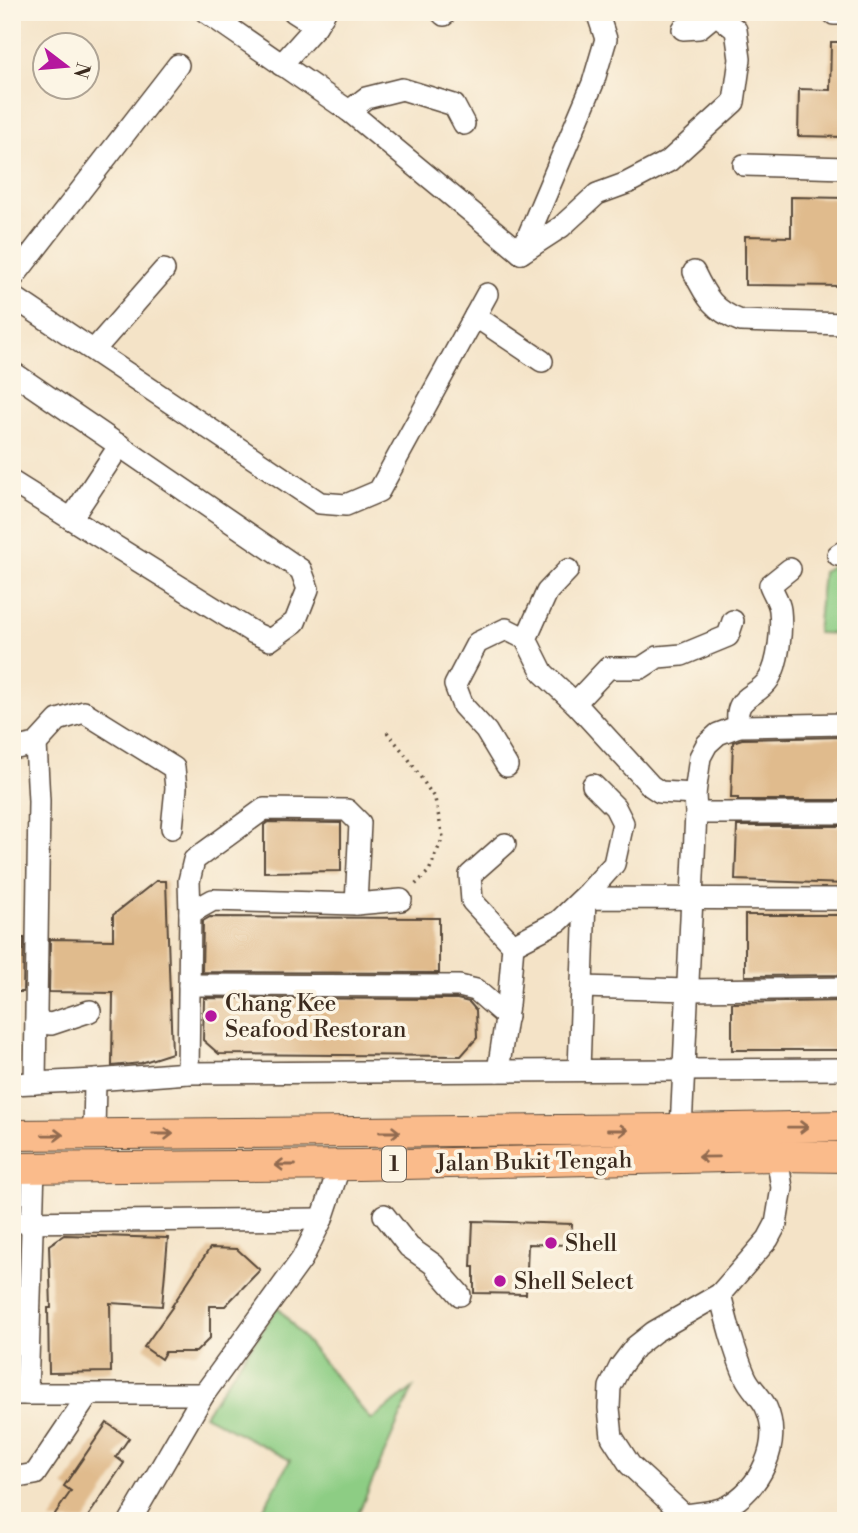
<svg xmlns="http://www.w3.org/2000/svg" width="858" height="1533" viewBox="0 0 858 1533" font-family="'Libre Bodoni',serif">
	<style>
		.green { fill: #8dcd84; stroke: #647c51; stroke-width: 2 }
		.building { fill: #e0bb8d }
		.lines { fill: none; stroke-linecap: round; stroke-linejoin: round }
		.minor-casing { stroke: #574637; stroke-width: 24 }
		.highway-casing { stroke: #574637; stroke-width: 32 }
		.path { stroke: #574637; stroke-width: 3.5; stroke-dasharray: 2 5; stroke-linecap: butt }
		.minor { stroke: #fff; stroke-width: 21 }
		.highway { stroke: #fabb8b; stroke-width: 30 }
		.oneway { stroke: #916b4f }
		.poi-dot { fill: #b5179e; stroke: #fcf5e5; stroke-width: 2.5 }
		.labels { text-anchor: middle; stroke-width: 7; stroke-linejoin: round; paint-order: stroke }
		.shield { fill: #fcf5e5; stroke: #75675a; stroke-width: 2 }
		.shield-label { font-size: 21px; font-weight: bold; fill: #3b2a1e }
		.poi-label { font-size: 23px; fill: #3b2a1e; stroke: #fcf5e5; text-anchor: start }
		.street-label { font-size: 23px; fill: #3b2a1e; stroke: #fcf5e5 }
	</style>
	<rect width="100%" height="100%" fill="#fcf5e5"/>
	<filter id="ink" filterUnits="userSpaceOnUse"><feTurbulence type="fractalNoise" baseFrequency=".0143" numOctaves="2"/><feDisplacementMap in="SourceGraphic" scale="14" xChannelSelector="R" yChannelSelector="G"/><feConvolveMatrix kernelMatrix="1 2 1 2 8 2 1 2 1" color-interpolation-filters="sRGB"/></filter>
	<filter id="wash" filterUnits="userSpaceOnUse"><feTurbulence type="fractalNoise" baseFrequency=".00686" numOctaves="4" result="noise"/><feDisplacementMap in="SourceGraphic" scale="28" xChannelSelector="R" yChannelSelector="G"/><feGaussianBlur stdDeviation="1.57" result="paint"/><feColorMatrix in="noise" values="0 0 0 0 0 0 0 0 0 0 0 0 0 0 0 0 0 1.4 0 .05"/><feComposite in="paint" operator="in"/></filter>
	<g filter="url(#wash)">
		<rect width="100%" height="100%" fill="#f4e3c7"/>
		<g class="green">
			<path d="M846,556V634L817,633L823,572Z"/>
			<path d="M278,1307L371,1420L413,1388L355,1521H257L290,1460L204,1415Z"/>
		</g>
		<g id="blocks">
			<g class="building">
				<path d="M831,42H846V137L798,136L799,89L830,90Z"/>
				<path d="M791,197L846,198V286L745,285V236L791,237Z"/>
				<path d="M846,737V800H738V798H731L733,742L742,739Z"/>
				<path d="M268,822L341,823V871L264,872V825Z"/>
				<path d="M737,826H846V884L735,880Z"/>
				<path d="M156,881H166L172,1053L141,1063L112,1066L113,993L49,992L50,939L113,940V915Z"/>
				<path d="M745,915H846V975L745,976Z"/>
				<path d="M210,917L439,918V973L202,972L203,921Z"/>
				<path d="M12,938H24L23,992H12Z"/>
				<path d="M204,998L457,999L469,1002L476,1010L477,1038L461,1056L219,1054L203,1040Z"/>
				<path d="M846,1001V1050H732V1003Z"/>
				<path d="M473,1221L572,1224L571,1245L528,1244L526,1294L474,1293V1267H471Z"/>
				<path d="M64,1235L168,1238L162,1306L110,1303L111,1372L49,1373L48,1308H51L49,1245Z"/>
				<path d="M210,1248L237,1249L260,1270L225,1306H210V1338L196,1352H165L161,1359L144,1347L173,1306H172Z"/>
				<path d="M107,1423L129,1438L116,1457L124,1463L85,1521H50L71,1491L64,1486Z"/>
			</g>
		</g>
	</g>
	<g filter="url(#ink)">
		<use href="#blocks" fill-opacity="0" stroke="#574637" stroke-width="2"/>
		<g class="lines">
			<defs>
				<g id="minor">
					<path d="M206,12L349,111L521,253L561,227L597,194L627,183L669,161L734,102L740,59L736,30L716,14L699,28L683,29"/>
					<path d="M294,12L316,26"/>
					<path d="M441,12L444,15"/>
					<path d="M834,14H846"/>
					<path d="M281,65L316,26L325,12"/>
					<path d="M349,111L366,98L402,89L454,105L464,124"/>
					<path d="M744,165L846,168"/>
					<path d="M521,253L593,83L606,39L597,12"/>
					<path d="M694,272C706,297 714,311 741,321L846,324"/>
					<path d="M12,279L178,65"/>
					<path d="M12,296L320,503L346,505L379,491L487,294"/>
					<path d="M475,316L542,361"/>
					<path d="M94,350L164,270"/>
					<path d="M12,372L301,570L308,589L295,622L270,640L254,633L12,482"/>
					<path d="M71,519L120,445"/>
					<path d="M838,555L846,550"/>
					<path d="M526,639L547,592L568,570"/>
					<path d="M575,703L608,668H641L658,657L682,655L728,636L733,621"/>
					<path d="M739,726C732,695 756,699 769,679C779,663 782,629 780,610C779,601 773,593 770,585L790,569"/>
					<path d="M12,749L36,744L58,720L84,712L174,768L176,788L172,828"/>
					<path d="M507,766L486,731L463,706L455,685L477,643L506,629L526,639L543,673L575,703L651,786L660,792L695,794"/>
					<path d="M696,813H846"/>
					<path d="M190,913L213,900L356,904L401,900"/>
					<path d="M513,945L559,921L588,893L614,864L623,823L615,807L593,785"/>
					<path d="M189,985L459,986L476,990L507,1017"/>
					<path d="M582,987L688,990L846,988"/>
					<path d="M36,1022L51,1024L90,1011"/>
					<path d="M579,1070L585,898L846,899"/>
					<path d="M498,1071L508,1005L513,945L472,901L470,875L505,844"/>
					<path d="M188,1073L190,913L189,881L194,860L264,809L347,810L360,823L356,904"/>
					<path d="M35,1083L39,801L36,744"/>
					<path d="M12,1084L95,1080L188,1073L846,1069"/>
					<path d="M681,1129L696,813L695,794L700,757L707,744L718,734L739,726L846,724"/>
					<path d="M94,1134L95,1080"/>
					<path d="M384,1215L409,1247L433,1264L460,1295"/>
					<path d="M12,1222L322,1219"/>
					<path d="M12,1394H204"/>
					<path d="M27,1394L34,1167"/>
					<path d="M12,1478L35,1474L89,1394"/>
					<path d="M684,1515C697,1513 714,1513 726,1507C760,1489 783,1444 766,1407C761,1396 750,1388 745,1376C734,1350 727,1322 720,1294"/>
					<path d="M130,1521L204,1394L302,1259L322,1219L340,1165"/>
					<path d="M684,1521V1515L630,1465L612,1437L609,1408L610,1387L620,1367L635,1347L654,1332L720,1294L768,1239L776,1224L782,1188L777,1156"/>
				</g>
				<g id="highway">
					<path d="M12,1135L681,1129L846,1126"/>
					<path d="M12,1168L359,1165L777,1156L846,1157"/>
				</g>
			</defs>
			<use href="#minor" class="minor-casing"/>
			<use href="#highway" class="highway-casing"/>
			<path class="path" d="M387,732L408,758L435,799L443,837L429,871L414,886"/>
			<use href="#minor" class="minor"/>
			<use href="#highway" class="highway"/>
		</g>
		<defs><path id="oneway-shaft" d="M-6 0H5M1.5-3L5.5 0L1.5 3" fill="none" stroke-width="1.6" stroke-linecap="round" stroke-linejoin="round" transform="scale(1.75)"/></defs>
		<g class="oneway">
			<use href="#oneway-shaft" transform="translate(798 1127) rotate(-1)"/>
			<use href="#oneway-shaft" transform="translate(618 1130)"/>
			<use href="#oneway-shaft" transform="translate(390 1132)"/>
			<use href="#oneway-shaft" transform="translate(163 1134)"/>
			<use href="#oneway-shaft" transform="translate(53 1135) rotate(-1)"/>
			<use href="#oneway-shaft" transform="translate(708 1157) rotate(179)"/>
			<use href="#oneway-shaft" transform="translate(285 1165) rotate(180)"/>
		</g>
	</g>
	<g class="poi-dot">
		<circle cx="211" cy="1016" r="7"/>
		<circle cx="551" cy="1243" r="7"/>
		<circle cx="500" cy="1281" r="7"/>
	</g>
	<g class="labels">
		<rect class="shield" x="382" y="1146.5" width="24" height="35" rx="5"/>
		<g class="shield-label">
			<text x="394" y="1171">1</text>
		</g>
		<g class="poi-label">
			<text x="225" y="1011">Chang Kee<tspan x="225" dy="26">Seafood Restoran</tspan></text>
			<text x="565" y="1251">Shell</text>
			<text x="514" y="1289">Shell Select</text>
		</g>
		<g class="street-label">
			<text transform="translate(534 1161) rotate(-1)" y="8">Jalan Bukit Tengah</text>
		</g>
	</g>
	<rect width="858" height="1533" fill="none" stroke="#fcf5e5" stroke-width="42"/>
	<g transform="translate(66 66) rotate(106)"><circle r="33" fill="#fcf5e5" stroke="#afa495" stroke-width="2"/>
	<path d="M0-5L12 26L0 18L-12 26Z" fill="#b5179e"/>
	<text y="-10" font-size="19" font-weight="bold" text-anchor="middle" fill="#3b2a1e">N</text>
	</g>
</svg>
